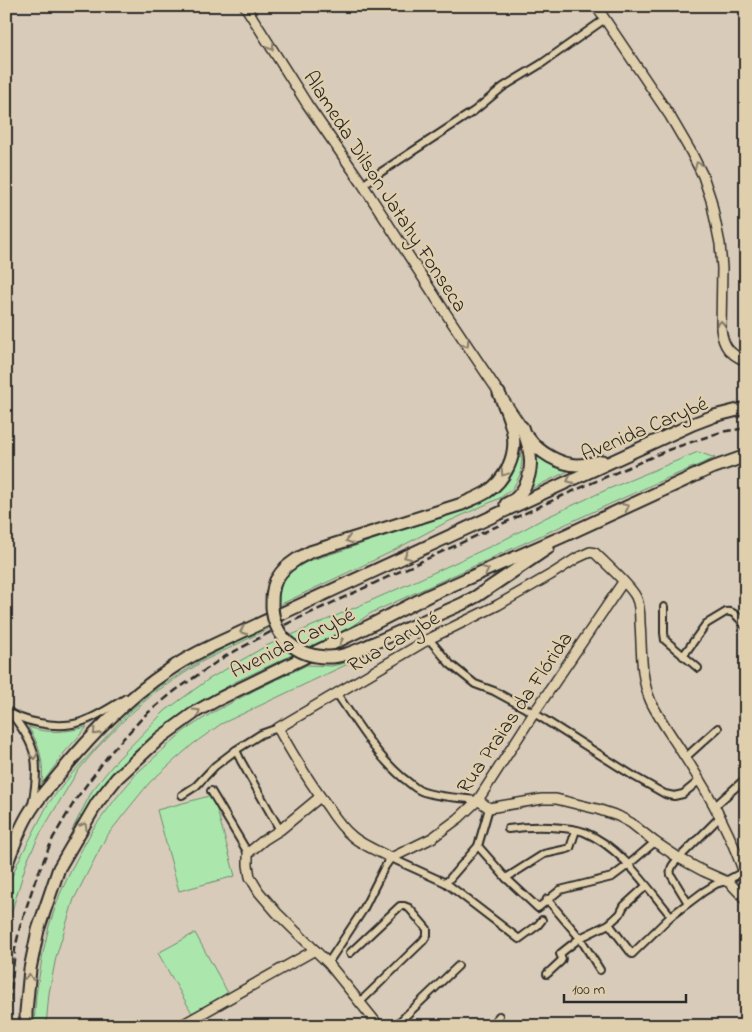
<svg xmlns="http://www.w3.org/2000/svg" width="752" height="1032" viewBox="0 0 752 1032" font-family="'Indie Flower',sans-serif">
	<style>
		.green { fill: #abe7ad; stroke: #6b896c }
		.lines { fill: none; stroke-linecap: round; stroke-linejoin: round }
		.minor-casing { stroke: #2b2b2b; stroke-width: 10 }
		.tertiary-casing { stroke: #2b2b2b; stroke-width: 12 }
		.secondary-casing { stroke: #2b2b2b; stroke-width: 12 }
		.trunk-casing { stroke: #2b2b2b; stroke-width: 15 }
		.minor { stroke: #e0cfac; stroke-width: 6 }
		.tertiary { stroke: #e0cfac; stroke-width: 9 }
		.secondary { stroke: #e0cfac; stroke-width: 9 }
		.trunk { stroke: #e0cfac; stroke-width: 11 }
		.rail { stroke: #2b2b2b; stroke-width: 2.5; stroke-dasharray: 8 4; stroke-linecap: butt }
		.trunk-bridge-casing { stroke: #2b2b2b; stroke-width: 15; stroke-linecap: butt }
		.trunk-bridge { stroke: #e0cfac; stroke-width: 11 }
		.oneway { stroke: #867d6c }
		.labels { text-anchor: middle; stroke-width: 4.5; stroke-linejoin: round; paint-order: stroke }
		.street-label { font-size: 21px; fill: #2b2b2b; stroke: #e0cfac }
	</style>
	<rect width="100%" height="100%" fill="#d9cbb9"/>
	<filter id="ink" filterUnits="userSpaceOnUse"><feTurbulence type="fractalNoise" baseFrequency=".02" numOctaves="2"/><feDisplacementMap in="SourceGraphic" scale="10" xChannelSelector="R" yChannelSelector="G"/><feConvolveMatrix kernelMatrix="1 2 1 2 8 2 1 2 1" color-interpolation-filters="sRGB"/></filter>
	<g filter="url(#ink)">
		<g class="green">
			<path d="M698,452L715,458L656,483L371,613L349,628L235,682L201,701L161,729L132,754L102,786L72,830L92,791L117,760L165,711L209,679L266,646L345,612L411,583L500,542L545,518L606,490Z"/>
			<path d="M520,453L522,460L520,475L513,488L500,498L443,524L389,553L277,606C280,580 285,572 309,561C351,548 392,533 434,519C454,512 477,508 494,495C508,484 515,470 520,453Z"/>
			<path d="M533,453C547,463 556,465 572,469L525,492Z"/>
			<path d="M267,627L268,629L203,661L154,693L127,717L97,748L77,772L40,834L27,861L6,930V891L18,862L48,804L71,775L126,715L152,692L202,660L228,646Z"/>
			<path d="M354,661L221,724L193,744L150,782L128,809L106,837L74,899L56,957L49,993L46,1026H34L36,995L43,953L49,926L60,894L75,862L93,829L117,797L138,772L184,731L212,713L255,690L307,665L332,666Z"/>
			<path d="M28,727C48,734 66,732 87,727L64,753L42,784C44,763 40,744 28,727Z"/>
			<path d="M213,795L235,876L179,891L157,810Z"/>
			<path d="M195,933L228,993L192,1013L158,953Z"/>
		</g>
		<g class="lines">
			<defs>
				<g id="minor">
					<path d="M363,185L375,176L474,111L503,87L541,64L605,19"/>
					<path d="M664,607V633L665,640L698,668"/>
					<path d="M429,639L450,664L475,684L494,691L534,713L635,777L665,794L674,796L683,794L700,780"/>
					<path d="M683,656L706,624L726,612C735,610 741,621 746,627"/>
					<path d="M337,694C357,723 375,754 403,778C409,782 414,788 421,791C435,797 462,798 478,800"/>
					<path d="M6,710C15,717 28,721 39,723C77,731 95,717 126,698"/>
					<path d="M12,715C38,747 40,765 32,805"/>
					<path d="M236,750L241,761L280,830"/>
					<path d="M686,757L718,728"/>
					<path d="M211,791L248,853"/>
					<path d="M182,795L196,786L215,766L236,750L261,734L278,728"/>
					<path d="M715,806L746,778"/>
					<path d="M508,829C522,827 535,826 550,827C561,828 573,828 584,832C621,847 646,886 671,916"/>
					<path d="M478,846L506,878L538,908L560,890L612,877L628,865L655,842"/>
					<path d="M506,878L544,854L567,849L570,848L576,830"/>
					<path d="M446,883L478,846L489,808"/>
					<path d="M547,899L580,938L600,970"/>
					<path d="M688,903L671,875C669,868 674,863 679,858L721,816"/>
					<path d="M609,924L632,954L671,916L703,892L716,884L726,881L743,872"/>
					<path d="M350,953L400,906H404L409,908L427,929V935L423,941L360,1002"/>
					<path d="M328,963L363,910L384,868L391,858L446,883L519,939L538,925L542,920"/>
					<path d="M547,974L561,961L562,959L560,954L561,953L580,938L609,924L620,914L624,906L646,886"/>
					<path d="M395,1026L458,966"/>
					<path d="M490,1026L499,1016"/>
				</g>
				<g id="tertiary">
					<path d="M623,582L534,713L478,800L459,818L432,838L391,858C378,851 364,846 353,837C343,829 335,818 328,807C309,782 293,755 278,728L429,639L498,605L552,574L577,558L590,552L595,553C606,564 630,585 636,597C640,605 640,615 640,623C642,649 640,678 651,702C661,722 674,739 685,757C710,795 732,836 746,879"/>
					<path d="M320,797L280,830L264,840L248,853V865L250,877L259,892L277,913L328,963L379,1026"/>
					<path d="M478,800L489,808L542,799H556L597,809L618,816L631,823L655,842L679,858L703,871L730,883L746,900"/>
					<path d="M180,1026L315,950"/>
				</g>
				<g id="secondary">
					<path d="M245,6L307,104L363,185L447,315L522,427"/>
					<path d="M596,6L670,116L691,152L703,176L711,200L720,244L722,268L721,329C723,346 729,354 746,361"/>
				</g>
				<g id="trunk">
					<path d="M528,437C538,452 560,465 578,465C586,465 595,462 602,461"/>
					<path d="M506,504C509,502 513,501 516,498C529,486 533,466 529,450C528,442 524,434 522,427"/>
					<path d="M286,567L297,559L310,552L462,504C470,500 479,497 487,492C505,480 517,456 513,434C511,420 504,406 499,393"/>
					<path d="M374,643L462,604L477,596L548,548"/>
					<path d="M6,866C13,847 20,827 31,810C38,799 48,788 57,777C90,737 125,699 169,670C189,656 211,646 233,636L693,424L714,416L746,408"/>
					<path d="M26,1026V1012L30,969L38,930L59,868L97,803L117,778L160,738L197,711L217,700L371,625L430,595L566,535L709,469L746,456"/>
				</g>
			</defs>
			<use href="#minor" class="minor-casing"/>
			<use href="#tertiary" class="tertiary-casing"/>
			<use href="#secondary" class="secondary-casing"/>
			<use href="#trunk" class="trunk-casing"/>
			<use href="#minor" class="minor"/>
			<use href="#tertiary" class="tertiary"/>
			<use href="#secondary" class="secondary"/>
			<use href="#trunk" class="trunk"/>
			<path class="rail" d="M8,1026L15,949L20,927L35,881L53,838L76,799L110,753L144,716L176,690L224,657L278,628L562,496L668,450L721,432L746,428"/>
			<defs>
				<path id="trunk-bridge" d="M286,567C282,571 279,575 276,580C272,589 272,597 272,607C274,637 296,656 326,657C343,658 359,649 374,643"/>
			</defs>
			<use href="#trunk-bridge" class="trunk-bridge-casing"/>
			<use href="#trunk-bridge" class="trunk-bridge"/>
		</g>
		<defs><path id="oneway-chevron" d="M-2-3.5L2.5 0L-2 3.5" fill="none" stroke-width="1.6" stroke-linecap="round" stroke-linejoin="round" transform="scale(1.25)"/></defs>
		<g class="oneway">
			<use href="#oneway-chevron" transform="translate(271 47) rotate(58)"/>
			<use href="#oneway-chevron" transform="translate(698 165) rotate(-115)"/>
			<use href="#oneway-chevron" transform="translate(721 324) rotate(-91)"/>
			<use href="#oneway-chevron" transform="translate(466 344) rotate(56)"/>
			<use href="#oneway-chevron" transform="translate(504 473) rotate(124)"/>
			<use href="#oneway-chevron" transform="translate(570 480) rotate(155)"/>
			<use href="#oneway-chevron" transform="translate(626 507) rotate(-25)"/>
			<use href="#oneway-chevron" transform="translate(349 540) rotate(162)"/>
			<use href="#oneway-chevron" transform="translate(407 556) rotate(156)"/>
			<use href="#oneway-chevron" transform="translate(486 570) rotate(-24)"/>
			<use href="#oneway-chevron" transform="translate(243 631) rotate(155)"/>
			<use href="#oneway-chevron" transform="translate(340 640) rotate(-25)"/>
			<use href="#oneway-chevron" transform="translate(197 712) rotate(-32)"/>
			<use href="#oneway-chevron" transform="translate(96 732) rotate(134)"/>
			<use href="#oneway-chevron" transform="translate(34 756) rotate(78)"/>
			<use href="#oneway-chevron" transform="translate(84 826) rotate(-60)"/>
			<use href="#oneway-chevron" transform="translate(29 977) rotate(-84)"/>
		</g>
	</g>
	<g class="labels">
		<g class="street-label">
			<text transform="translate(386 191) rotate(57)" y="7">Alameda Dilson Jatahy Fonseca</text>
			<text transform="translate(644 428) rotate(-23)" y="7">Avenida Carybé</text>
			<text transform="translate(393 641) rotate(-30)" y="7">Rua Carybé</text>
			<text transform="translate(292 642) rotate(-26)" y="7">Avenida Carybé</text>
			<text transform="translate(514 712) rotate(-56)" y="7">Rua Praias da Flórida</text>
		</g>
	</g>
	<rect width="752" height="1032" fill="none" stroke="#e0cfac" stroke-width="25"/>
	<rect x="12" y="12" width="727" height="1007" fill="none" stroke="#2b2b2b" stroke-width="2" filter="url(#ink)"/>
	<path d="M564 994v8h122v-8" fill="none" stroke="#2b2b2b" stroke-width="2.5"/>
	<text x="572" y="994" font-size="15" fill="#2b2b2b" stroke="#e0cfac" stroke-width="4" paint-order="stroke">100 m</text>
</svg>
